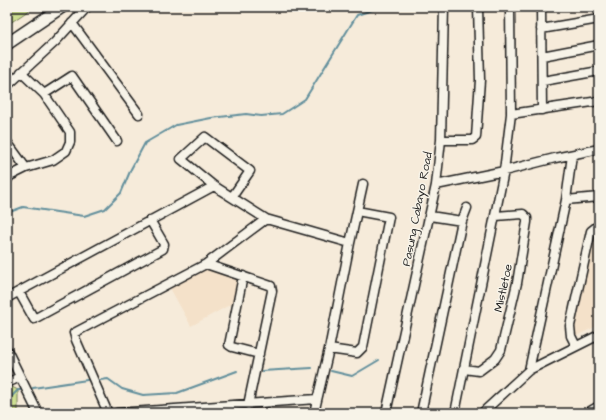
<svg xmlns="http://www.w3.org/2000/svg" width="606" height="420" viewBox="0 0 606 420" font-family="'Architects Daughter',sans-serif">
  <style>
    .built { fill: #f4e1c9 }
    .green { fill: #cdde92; stroke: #747d57 }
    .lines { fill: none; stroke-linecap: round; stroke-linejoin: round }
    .stream { stroke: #628f9c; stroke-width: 2 }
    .street-casing { stroke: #1c1c1c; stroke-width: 11 }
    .secondary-casing { stroke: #1c1c1c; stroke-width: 14 }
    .street { stroke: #f7f3e8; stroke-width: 8 }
    .secondary { stroke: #f7f3e8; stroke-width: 11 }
    .labels { text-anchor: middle; stroke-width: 3; stroke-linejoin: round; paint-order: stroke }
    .street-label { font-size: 12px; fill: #1c1c1c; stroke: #f7f3e8 }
  </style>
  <rect width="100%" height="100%" fill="#f6ebda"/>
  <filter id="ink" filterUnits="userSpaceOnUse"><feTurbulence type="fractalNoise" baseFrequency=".025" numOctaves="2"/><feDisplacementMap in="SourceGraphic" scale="8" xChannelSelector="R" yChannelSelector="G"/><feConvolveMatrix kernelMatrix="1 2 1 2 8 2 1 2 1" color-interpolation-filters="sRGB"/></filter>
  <g filter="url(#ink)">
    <path class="built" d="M 599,227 L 599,325 L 574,337 L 574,325 L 592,228 Z
      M 206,269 L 240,279 L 235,302 L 191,326 L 170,288 Z"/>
    <path class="green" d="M 7,7 L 34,7 L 7,25 Z
      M 8,385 L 18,390 L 18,413 L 7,413 L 7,386 Z"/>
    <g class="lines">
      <path class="stream" d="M 7,213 L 23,207 L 84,216 L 105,209 L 121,193 L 131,169 L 145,143 L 176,125 L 211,118 L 246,114 L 261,116 L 282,114 L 305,99 L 357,15 L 375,9 L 400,7
        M 262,371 L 312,368
        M 331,371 L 352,376 L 379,360
        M 100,380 L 108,379 L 122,389 L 143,395 L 177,393 L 237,371
        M 33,388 L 87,380
        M 7,401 L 18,390 L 20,390"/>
      <defs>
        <path id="street" d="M 541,7 L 542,110
          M 72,23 L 139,114
          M 541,29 L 599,19
          M 542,56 L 599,45
          M 543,81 L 599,71
          M 7,86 L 55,42 L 87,7
          M 44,94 L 72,76 L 117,141
          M 511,114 L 599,101
          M 441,140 L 472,140 L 476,137 L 480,80 L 478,7
          M 7,142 L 26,168
          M 7,180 L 10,176 L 26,168 L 53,160 L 66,151 L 70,142 L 70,132 L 44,94 L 21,72
          M 436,185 L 504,171 L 555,158 L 599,149
          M 232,197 L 250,171 L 205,137 L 181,159 L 214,186 L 266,219 L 350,243
          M 566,200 L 599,197
          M 430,216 L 462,221
          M 206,264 L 271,286 L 272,291 L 248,405
          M 243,276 L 229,345 L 232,347 L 259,354
          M 19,292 L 34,319 L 163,249 L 164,244 L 150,220
          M 7,298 L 214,186
          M 576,346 L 571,336 L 570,326 L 591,231 L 596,227 L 599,227
          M 329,349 L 357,353 L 363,347 L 389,217 L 357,211
          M 7,350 L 38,413
          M 464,369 L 479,371 L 495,359 L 501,350 L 517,283 L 527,222 L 527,218 L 523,214 L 496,216
          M 529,370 L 566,200 L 572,155
          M 7,383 L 20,377
          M 108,413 L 76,340 L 74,333 L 206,264 L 266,219
          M 117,413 L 317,399
          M 314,413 L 329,349 L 350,243 L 363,184
          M 386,413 L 436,185 L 441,140 L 444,7
          M 421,413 L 462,221 L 467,208
          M 455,413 L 504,171 L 511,114 L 510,7
          M 482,413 L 529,370 L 599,335
          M 587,413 L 599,406"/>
        <path id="secondary" d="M 7,44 L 62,7"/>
      </defs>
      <use href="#street" class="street-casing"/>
      <use href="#secondary" class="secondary-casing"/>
      <use href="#street" class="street"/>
      <use href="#secondary" class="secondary"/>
    </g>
  </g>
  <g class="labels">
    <g class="street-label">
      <text transform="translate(417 209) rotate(-79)" y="4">Pasung Cabayo Road</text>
      <text transform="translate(503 288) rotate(-78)" y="4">Mistletoe</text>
    </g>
  </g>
  <rect width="606" height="420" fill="none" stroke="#f7f3e8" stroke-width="24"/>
  <rect x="12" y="12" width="582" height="396" fill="none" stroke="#1c1c1c" stroke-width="1.5" filter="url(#ink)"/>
</svg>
